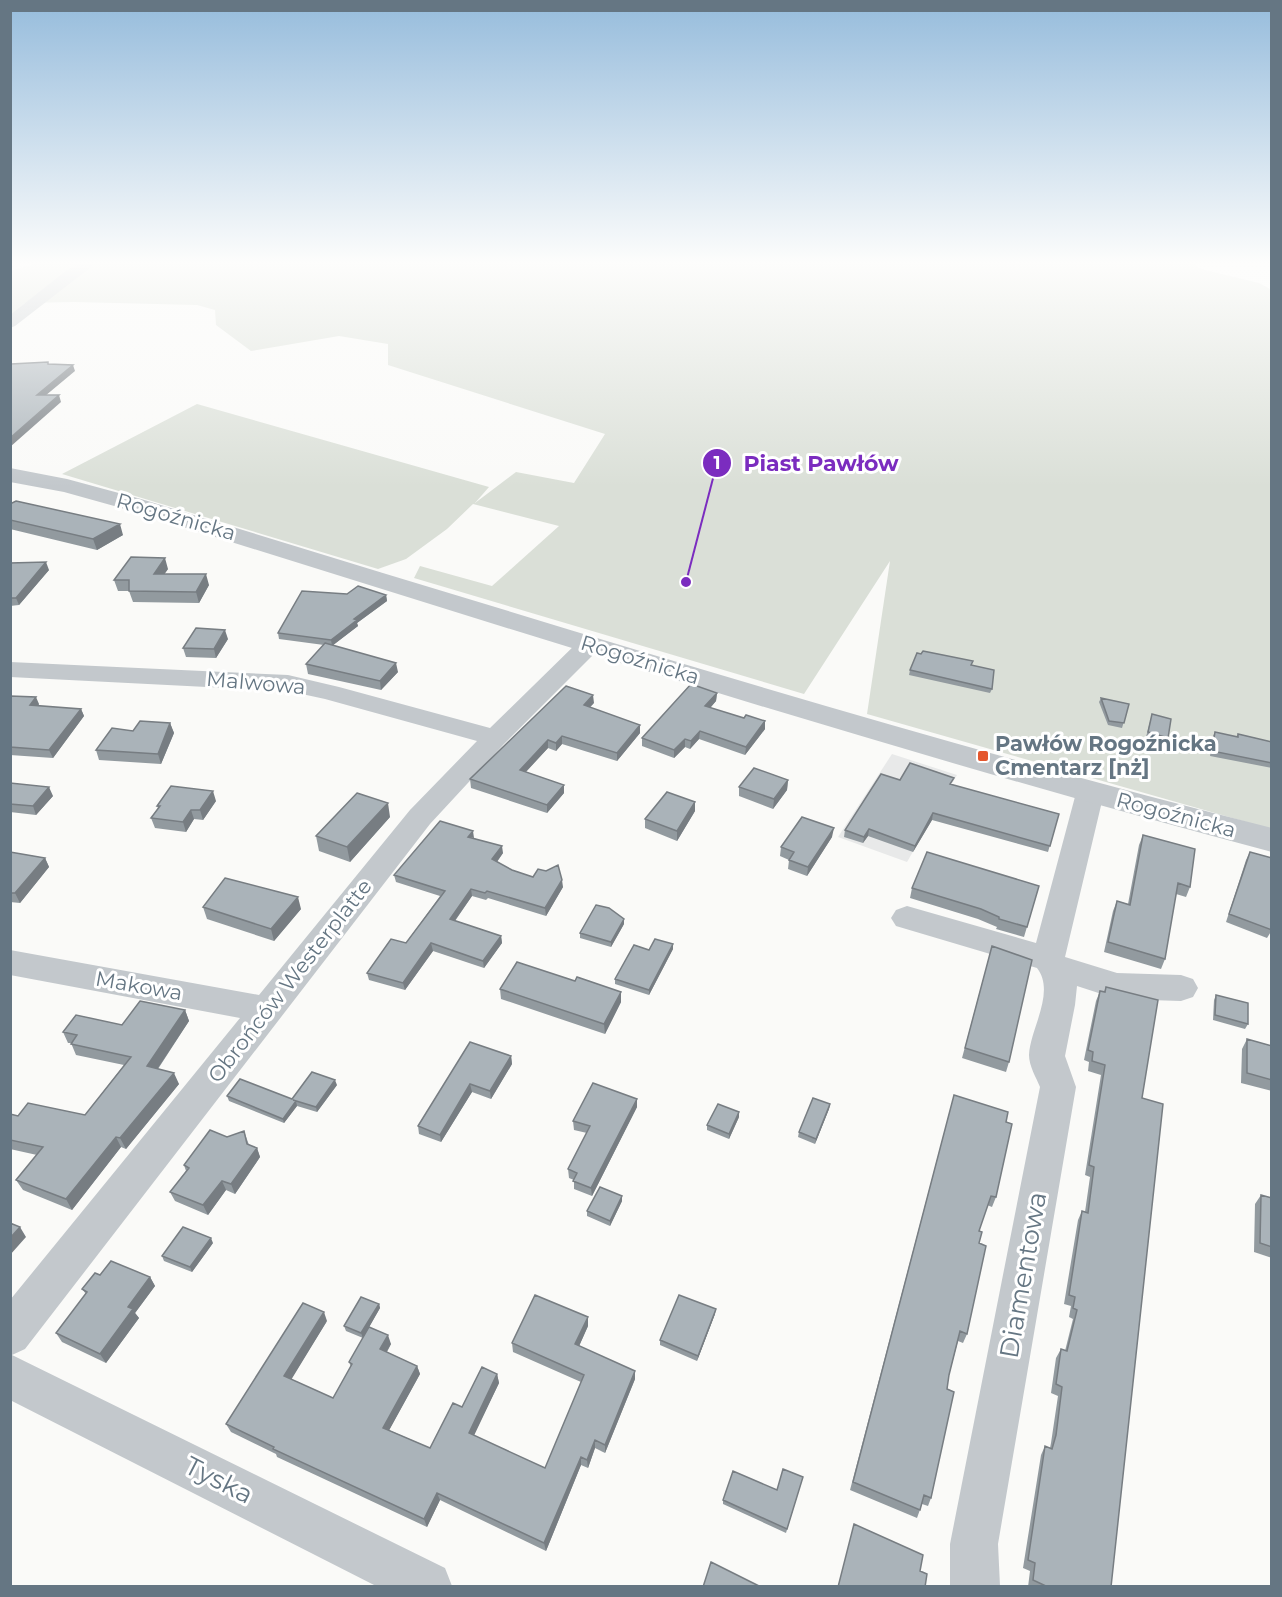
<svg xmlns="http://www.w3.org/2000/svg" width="1282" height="1597" viewBox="0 0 1282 1597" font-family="Montserrat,sans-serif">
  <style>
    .built { fill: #e8e9e9 }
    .green { fill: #dadfd7 }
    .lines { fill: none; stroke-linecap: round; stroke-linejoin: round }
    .minor { fill: #c3c8cc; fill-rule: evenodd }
    .tertiary { fill: #c3c8cc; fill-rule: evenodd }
    .wall { fill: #929a9f }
    .shaded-wall { fill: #777d82 }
    .building { fill: #aab3b9; stroke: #777d82; stroke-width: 1.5 }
    .poi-dot { fill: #e4572e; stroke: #fff; stroke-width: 2 }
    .labels { text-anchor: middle; stroke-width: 6; stroke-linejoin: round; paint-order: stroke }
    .street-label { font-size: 21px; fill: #657683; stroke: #fff }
    .poi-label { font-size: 21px; font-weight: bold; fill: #657683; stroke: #fff; text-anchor: start }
    .near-street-label { font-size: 26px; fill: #657683; stroke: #fff }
    .leader { fill: none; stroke: #7b2cbf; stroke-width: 2 }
    .callout-dot { fill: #7b2cbf; stroke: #fff; stroke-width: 2 }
    .mark-label { font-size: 18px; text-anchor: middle; font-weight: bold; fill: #fff }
    .callout-label { font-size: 22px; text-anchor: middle; font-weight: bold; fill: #7b2cbf; stroke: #fff; stroke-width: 6; stroke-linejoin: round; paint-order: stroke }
  </style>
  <rect width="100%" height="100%" fill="#fafaf8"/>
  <path class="built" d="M 892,754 L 957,775 L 907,862 L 838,837 Z"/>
  <path class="green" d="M 33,264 L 1194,264 L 1201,269 L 1259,283 L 1272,290 L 1271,829 L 867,714 L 890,561 L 804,694 L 414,578 L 420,566 L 492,586 L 559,526 L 473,504 L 447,529 L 406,559 L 378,569 L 62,474 L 197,404 L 489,487 L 475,503 L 516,472 L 574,483 L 605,434 L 388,365 L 388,344 L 339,336 L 251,351 L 216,325 L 215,310 L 197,305 L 74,302 L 25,303 L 11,316 L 10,271 Z"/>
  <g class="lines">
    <path class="minor" d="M 79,264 L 95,264 L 15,326 L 10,328 L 10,315 L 67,270 Z
      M 590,637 L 599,639 L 602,644 L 599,649 L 504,744 L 430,824 L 25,1349 L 12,1355 L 445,1568 L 452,1586 L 376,1586 L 10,1400 L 10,1300 L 240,1018 L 10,975 L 10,950 L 259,995 L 410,810 L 477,741 L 325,699 L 288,691 L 10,677 L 10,662 L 288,675 L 339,687 L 490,728 L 581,639 Z
      M 1090,784 L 1100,786 L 1104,793 L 1065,957 L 1117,973 L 1181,975 L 1193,979 L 1198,988 L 1193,997 L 1181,1001 L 1117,999 L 1077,986 L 1075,1005 L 1065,1056 L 1076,1087 L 998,1544 L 1000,1586 L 950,1586 L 950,1544 L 1040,1087 C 1036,1077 1029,1066 1029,1055 C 1030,1029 1056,992 1037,968 L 896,926 L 891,918 L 896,910 L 907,906 L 1036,943 L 1076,793 L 1080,786 Z"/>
    <path class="tertiary" d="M 10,468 L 67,479 L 141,499 C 517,613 891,732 1272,828 L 1272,852 C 886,750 506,627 125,509 L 64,492 L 10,482 Z"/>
  </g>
  <path class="wall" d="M 10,504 L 123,535 L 97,550 L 10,529 Z
    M 10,563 L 49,570 L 19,605 L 10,606 Z
    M 168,569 L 164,574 L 209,585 L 199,603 L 133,602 L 129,591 L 118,591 L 114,580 Z
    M 347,594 L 386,595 L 387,601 L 357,623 L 358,626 L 333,645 L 398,672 L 381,690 L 308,674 L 306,664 L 324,645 L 279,639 L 278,633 Z
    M 228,639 L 216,658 L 186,657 L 183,648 Z
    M 971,665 L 992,689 L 990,693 L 909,675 L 910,670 Z
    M 717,693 L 716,701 L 710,708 L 765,729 L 745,755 L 699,739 L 690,749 L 685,747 L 674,758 L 642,746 L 642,738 Z
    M 10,696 L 39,704 L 38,706 L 81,709 L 84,716 L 53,758 L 10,755 Z
    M 1101,698 L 1129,704 L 1122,728 L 1108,725 L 1099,702 Z
    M 594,703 L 590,707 L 640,733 L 617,761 L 562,744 L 556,751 L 548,748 L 526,772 L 564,785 L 564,793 L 547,813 L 471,788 L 470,779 Z
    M 1152,714 L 1168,738 L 1166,742 L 1146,737 Z
    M 170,723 L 174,733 L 161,764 L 99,760 L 96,750 L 133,731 Z
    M 1215,732 L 1236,737 L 1238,734 L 1272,742 L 1272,768 L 1210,756 L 1213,736 Z
    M 788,780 L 787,790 L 773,809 L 739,796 L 739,787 Z
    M 900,780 L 952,785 L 1059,814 L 1048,852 L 932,820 L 913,852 L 868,836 L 863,843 L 844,837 L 845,830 Z
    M 10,783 L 53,796 L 36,815 L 10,812 Z
    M 216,801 L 203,820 L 194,819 L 186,832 L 155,828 L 151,818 L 158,808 L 157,806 Z
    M 695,802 L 695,811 L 677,841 L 645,828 L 645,819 Z
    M 390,817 L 350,862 L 319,851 L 316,836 Z
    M 1143,835 L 1190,887 L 1186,897 L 1176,894 L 1165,959 L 1161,969 L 1104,952 L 1113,911 L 1117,901 L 1128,904 L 1139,845 Z
    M 832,837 L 807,876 L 788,869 L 789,860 L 780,856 L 781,847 Z
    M 474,838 L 503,853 L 497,862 L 512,870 L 563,887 L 546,916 L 488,898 L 486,900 L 472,896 L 455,921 L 501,936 L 502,943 L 484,968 L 433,951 L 405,990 L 369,980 L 367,973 L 406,943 L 440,896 L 396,882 L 394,875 Z
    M 10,852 L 45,858 L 49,867 L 20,903 L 10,902 Z
    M 1250,852 L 1272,930 L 1267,938 L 1226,922 L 1246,860 Z
    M 1039,886 L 1024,937 L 996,929 L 997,927 L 978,919 L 910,898 L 912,888 Z
    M 203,907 L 301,909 L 274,941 L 207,919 Z
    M 624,924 L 611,947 L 580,938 L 580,933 Z
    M 992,946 L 1009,1062 L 1006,1072 L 962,1058 Z
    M 673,949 L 649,995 L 615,984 L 615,979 L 649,950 Z
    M 575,981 L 621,1002 L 605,1034 L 501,999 L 500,989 Z
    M 1106,987 L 1142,1098 L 1111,1587 L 1028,1587 L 1030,1571 L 1023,1568 L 1041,1455 L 1045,1446 L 1050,1448 L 1051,1443 L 1058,1396 L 1051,1393 L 1056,1358 L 1061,1349 L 1065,1351 L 1073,1319 L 1069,1317 L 1071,1306 L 1064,1304 L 1078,1220 L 1082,1211 L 1085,1212 L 1090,1177 L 1085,1175 L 1101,1075 L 1088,1071 L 1089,1062 L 1084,1060 L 1096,1001 L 1100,991 L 1104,992 Z
    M 1216,995 L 1248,1024 L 1245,1029 L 1213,1020 L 1214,1000 Z
    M 185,1010 L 189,1021 L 158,1069 L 179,1084 L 126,1149 L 121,1147 L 72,1210 L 23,1190 L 16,1180 L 37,1155 L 10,1149 L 10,1114 L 18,1116 L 85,1115 L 124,1065 L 76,1055 L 71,1043 L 68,1043 L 63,1032 L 122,1025 Z
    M 1247,1039 L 1272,1046 L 1272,1091 L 1241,1083 L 1242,1049 Z
    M 511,1056 L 512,1064 L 491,1099 L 472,1092 L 441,1142 L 419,1134 L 418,1126 L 449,1077 Z
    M 337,1085 L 317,1112 L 297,1106 L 284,1123 L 229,1101 L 227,1096 L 292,1099 Z
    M 954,1095 L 1006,1122 L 996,1197 L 992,1207 L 987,1205 L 979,1231 L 979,1243 L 967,1334 L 963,1343 L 958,1341 L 949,1375 L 931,1498 L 928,1506 L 922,1504 L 917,1518 L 850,1490 Z
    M 637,1099 L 637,1107 L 592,1196 L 574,1189 L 574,1180 L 569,1178 L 568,1169 L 587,1133 L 574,1130 L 573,1121 Z
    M 830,1104 L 829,1109 L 815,1144 L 798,1137 L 799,1132 Z
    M 739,1117 L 729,1139 L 707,1130 L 707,1125 Z
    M 244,1131 L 249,1145 L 257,1148 L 260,1157 L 235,1194 L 226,1190 L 208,1215 L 175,1201 L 170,1192 L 186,1171 L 184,1165 L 227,1137 Z
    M 1261,1195 L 1272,1198 L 1272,1258 L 1254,1252 L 1255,1204 Z
    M 622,1196 L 622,1201 L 610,1226 L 587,1216 L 587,1211 Z
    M 213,1243 L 192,1272 L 164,1261 L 162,1256 Z
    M 100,1275 L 150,1277 L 155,1286 L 135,1313 L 139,1318 L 106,1363 L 62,1342 L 56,1333 L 86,1294 L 82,1289 Z
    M 379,1304 L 380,1308 L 369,1327 L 391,1344 L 387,1352 L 417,1366 L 420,1374 L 389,1430 L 430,1448 L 462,1407 L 497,1374 L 499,1383 L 473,1436 L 545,1468 L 581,1382 L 513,1352 L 512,1343 L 588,1326 L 579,1346 L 635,1379 L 605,1453 L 595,1448 L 588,1468 L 581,1465 L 546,1551 L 440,1500 L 427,1527 L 277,1457 L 276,1454 L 231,1432 L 226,1424 L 327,1321 L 291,1379 L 333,1398 L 351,1367 L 349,1362 L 363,1338 L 346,1331 L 344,1326 Z
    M 715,1314 L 697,1361 L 660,1345 L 660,1340 Z
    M 803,1477 L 786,1533 L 723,1504 L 723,1500 L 777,1490 Z"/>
  <path class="shaded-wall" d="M 73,365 L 75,371 L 39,401 L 37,395 Z
    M 59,395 L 61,402 L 10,447 L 10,438 Z
    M 120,524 L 123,535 L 97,550 L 93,539 Z
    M 165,558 L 168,569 L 157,585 L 154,574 Z
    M 46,562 L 49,570 L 19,605 L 16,598 Z
    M 206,574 L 209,585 L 199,603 L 196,592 Z
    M 386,595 L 387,601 L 357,623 L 358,626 L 332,646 L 331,640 L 354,619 Z
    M 225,630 L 228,639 L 216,658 L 214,649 Z
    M 396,663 L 398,672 L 381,690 L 380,681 Z
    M 717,693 L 716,701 L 705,714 L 705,706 Z
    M 593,695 L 594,703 L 584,713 L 584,705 Z
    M 36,697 L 39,704 L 33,713 L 30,705 Z
    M 81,709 L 84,716 L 53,758 L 49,750 Z
    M 765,721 L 765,729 L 745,755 L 746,747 Z
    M 170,723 L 174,733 L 161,764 L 158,754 Z
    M 640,725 L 640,733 L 617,761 L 617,753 Z
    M 700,731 L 699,739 L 690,749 L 691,741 Z
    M 562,736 L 562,744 L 556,751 L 556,743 Z
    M 685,739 L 685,747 L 674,758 L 674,750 Z
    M 548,740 L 548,748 L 520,778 L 520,770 Z
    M 788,780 L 787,790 L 773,809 L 774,799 Z
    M 564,785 L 564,793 L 547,813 L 547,805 Z
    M 49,787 L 53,796 L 36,815 L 33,806 Z
    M 213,791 L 216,801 L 203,820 L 200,810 Z
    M 695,802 L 695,811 L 677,841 L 677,831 Z
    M 388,803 L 390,817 L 350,862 L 347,847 Z
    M 191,810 L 194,819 L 186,832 L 183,822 Z
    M 933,813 L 932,820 L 913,852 L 915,846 Z
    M 834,828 L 832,837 L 807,876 L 808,867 Z
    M 869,829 L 868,836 L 863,843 L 864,837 Z
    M 473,831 L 474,838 L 468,837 Z
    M 502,846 L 503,853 L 493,867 L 492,859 Z
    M 45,858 L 49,867 L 20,903 L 15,893 Z
    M 562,880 L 563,887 L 546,916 L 545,908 Z
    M 471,889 L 472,896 L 451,926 L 450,919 Z
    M 298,897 L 301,909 L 274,941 L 271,929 Z
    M 624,919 L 624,924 L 611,947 L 611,942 Z
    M 501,936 L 502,943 L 484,968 L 483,961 Z
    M 431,943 L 433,951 L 405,990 L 403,983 Z
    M 673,944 L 673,949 L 649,995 L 649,990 Z
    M 621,992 L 621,1002 L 605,1034 L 604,1024 Z
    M 185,1010 L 189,1021 L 152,1077 L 147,1066 Z
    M 511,1056 L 512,1064 L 491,1099 L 490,1091 Z
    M 174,1073 L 179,1084 L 126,1149 L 120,1138 Z
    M 335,1080 L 337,1085 L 317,1112 L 316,1107 Z
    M 470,1084 L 472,1092 L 441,1142 L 440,1135 Z
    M 637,1099 L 637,1107 L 592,1196 L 591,1188 Z
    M 296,1101 L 297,1106 L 284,1123 L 283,1119 Z
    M 830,1104 L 829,1109 L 815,1144 L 816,1139 Z
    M 739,1112 L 739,1117 L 729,1139 L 729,1134 Z
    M 116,1137 L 121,1147 L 72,1210 L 66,1199 Z
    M 257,1148 L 260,1157 L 235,1194 L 231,1184 Z
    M 222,1181 L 226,1190 L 208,1215 L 203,1205 Z
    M 622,1196 L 622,1201 L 610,1226 L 610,1221 Z
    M 20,1227 L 26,1237 L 10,1255 L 10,1238 Z
    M 211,1238 L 213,1243 L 192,1272 L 190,1267 Z
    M 150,1277 L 155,1286 L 135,1313 L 139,1318 L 106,1363 L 100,1354 L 128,1307 Z
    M 379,1304 L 380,1308 L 363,1338 L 361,1333 Z
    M 716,1309 L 715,1314 L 697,1361 L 698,1356 Z
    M 324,1312 L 327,1321 L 288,1385 L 284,1376 Z
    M 588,1317 L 588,1326 L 576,1353 L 575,1344 Z
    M 388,1335 L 391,1344 L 383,1358 L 380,1349 Z
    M 417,1366 L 420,1374 L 386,1436 L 383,1428 Z
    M 635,1371 L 635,1379 L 605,1453 L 605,1445 Z
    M 497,1374 L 499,1383 L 471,1442 L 469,1433 Z
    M 595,1440 L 595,1448 L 588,1468 L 587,1460 Z
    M 581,1457 L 581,1465 L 546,1551 L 544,1543 Z
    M 437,1493 L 440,1500 L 427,1527 L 424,1519 Z"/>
  <path class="building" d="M 48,362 L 48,364 L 73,365 L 37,395 L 59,395 L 10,438 L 11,364 Z
    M 16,501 L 120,524 L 93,539 L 10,520 L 10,504 Z
    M 131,557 L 165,558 L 154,574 L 206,574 L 196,592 L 129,591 L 129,580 L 114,580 Z
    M 46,562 L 16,598 L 10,598 L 10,563 Z
    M 358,586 L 386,595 L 354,619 L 357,620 L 331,640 L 278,633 L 302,591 L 347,594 Z
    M 196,628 L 225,630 L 214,649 L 183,648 Z
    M 325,643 L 396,663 L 380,681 L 306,664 Z
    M 923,651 L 973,661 L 971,665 L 994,670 L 992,689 L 910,670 L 917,653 L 921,654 Z
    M 691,684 L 717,693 L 705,706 L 744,718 L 746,715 L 765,721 L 746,747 L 700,731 L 691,741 L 685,739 L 674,750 L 642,738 Z
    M 566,686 L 593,695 L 584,705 L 640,725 L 617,753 L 562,736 L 556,743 L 548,740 L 520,770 L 564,785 L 547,805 L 470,779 Z
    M 10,696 L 36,697 L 30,705 L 81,709 L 49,750 L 10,747 Z
    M 1101,698 L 1129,704 L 1124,723 L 1109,721 Z
    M 1152,714 L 1171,719 L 1168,738 L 1148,732 Z
    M 140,721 L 170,723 L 158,754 L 96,750 L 112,728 L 133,731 Z
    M 1215,732 L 1238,737 L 1238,734 L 1272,742 L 1272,763 L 1212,751 Z
    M 910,763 L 954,778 L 950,784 L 1059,814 L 1050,846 L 933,813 L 915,846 L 869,829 L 864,837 L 845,830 L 881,774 L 900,780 Z
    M 754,768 L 788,780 L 774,799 L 739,787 Z
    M 10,783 L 49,787 L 33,806 L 10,804 Z
    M 171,786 L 213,791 L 200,810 L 191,810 L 183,822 L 151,818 L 160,806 L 157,806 Z
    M 667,792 L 695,802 L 677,831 L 645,819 Z
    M 357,793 L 388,803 L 347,847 L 316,836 Z
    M 802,817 L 834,828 L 808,867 L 789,860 L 794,852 L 781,847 Z
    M 440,821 L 473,831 L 468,837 L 502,846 L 492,859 L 512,870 L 533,877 L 538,869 L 546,871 L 558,865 L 562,880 L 545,908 L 487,891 L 485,893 L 471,889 L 450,919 L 501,936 L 483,961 L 431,943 L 403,983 L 367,973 L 391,939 L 406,943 L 445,891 L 394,875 Z
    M 1143,835 L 1195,849 L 1190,887 L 1178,883 L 1165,959 L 1108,942 L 1117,901 L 1130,905 Z
    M 10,852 L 45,858 L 15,893 L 10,893 Z
    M 927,852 L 1039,886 L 1027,927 L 999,919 L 999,917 L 981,909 L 912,888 Z
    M 1250,852 L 1272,858 L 1272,930 L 1229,914 Z
    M 225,878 L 298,897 L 271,929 L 203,907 Z
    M 596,905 L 609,908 L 624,919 L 611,942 L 580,933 Z
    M 655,939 L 673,944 L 649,990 L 615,979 L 634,945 L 649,950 Z
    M 992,946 L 1032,960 L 1009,1062 L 965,1048 Z
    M 517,962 L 575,981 L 577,977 L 621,992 L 604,1024 L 500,989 Z
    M 1106,987 L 1158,1000 L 1142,1098 L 1163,1104 L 1111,1587 L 1048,1587 L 1033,1580 L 1035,1563 L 1028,1560 L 1045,1446 L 1052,1449 L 1056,1435 L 1062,1387 L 1056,1384 L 1061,1349 L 1067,1351 L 1077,1310 L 1073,1308 L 1075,1297 L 1069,1295 L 1082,1211 L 1088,1213 L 1094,1167 L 1089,1165 L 1105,1065 L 1092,1061 L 1093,1052 L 1088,1050 L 1100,991 L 1105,992 Z
    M 1216,995 L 1248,1003 L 1248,1024 L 1215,1015 Z
    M 140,1001 L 185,1010 L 147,1066 L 174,1073 L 120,1138 L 116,1137 L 66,1199 L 16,1180 L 43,1147 L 10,1140 L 10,1114 L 18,1116 L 28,1103 L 85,1115 L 131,1057 L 71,1044 L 77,1035 L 63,1032 L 76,1015 L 122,1025 Z
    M 1247,1039 L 1272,1046 L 1272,1080 L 1247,1073 Z
    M 470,1042 L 511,1056 L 490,1091 L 470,1084 L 440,1135 L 418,1126 Z
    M 312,1072 L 335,1080 L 316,1107 L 293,1100 L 296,1101 L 283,1119 L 227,1096 L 240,1079 L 292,1099 Z
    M 593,1083 L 637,1099 L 591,1188 L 573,1181 L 577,1173 L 568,1169 L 590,1126 L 573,1121 Z
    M 954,1095 L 1008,1112 L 1006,1122 L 1012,1124 L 996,1197 L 991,1196 L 979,1231 L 982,1232 L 979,1243 L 986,1246 L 967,1334 L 960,1331 L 949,1375 L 947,1389 L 954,1392 L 931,1498 L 924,1495 L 920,1510 L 853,1482 Z
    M 813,1098 L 830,1104 L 816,1139 L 799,1132 Z
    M 718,1104 L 739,1112 L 729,1134 L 707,1125 Z
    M 210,1130 L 227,1137 L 244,1131 L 247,1144 L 257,1148 L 231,1184 L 222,1181 L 203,1205 L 170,1192 L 189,1168 L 184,1165 Z
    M 600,1187 L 622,1196 L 610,1221 L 587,1211 Z
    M 1261,1195 L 1272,1198 L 1272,1247 L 1260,1243 Z
    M 10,1223 L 20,1227 L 10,1238 Z
    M 183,1227 L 211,1238 L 190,1267 L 162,1256 Z
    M 111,1261 L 150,1277 L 128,1307 L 133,1309 L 100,1354 L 56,1333 L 87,1292 L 82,1289 L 95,1273 L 100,1275 Z
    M 535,1295 L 588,1317 L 575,1344 L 635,1371 L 605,1445 L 595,1440 L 587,1460 L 581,1457 L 544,1543 L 437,1493 L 424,1519 L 273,1449 L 274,1447 L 226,1424 L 303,1303 L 324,1312 L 284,1376 L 333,1398 L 352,1364 L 349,1362 L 369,1327 L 388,1335 L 380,1349 L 417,1366 L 383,1428 L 430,1448 L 453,1403 L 462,1407 L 482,1367 L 497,1374 L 469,1433 L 545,1468 L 584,1375 L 512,1343 Z
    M 679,1295 L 716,1309 L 698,1356 L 660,1340 Z
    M 361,1297 L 379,1304 L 361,1333 L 344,1326 Z
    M 783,1469 L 803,1477 L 787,1529 L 723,1500 L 733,1471 L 777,1490 Z
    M 854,1524 L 923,1555 L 920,1571 L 927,1574 L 925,1587 L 838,1587 Z
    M 711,1562 L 761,1587 L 703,1587 Z"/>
  <linearGradient id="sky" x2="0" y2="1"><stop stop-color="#96bcdc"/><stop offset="0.54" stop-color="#fdfdfc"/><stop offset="1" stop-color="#fdfdfc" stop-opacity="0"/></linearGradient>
  <rect width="1282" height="487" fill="url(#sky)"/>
  <rect class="poi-dot" x="977" y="750" width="12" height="12" rx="3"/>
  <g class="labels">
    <g class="street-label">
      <text transform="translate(176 517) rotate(16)" y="7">Rogoźnicka</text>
      <text transform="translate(640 660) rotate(17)" y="7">Rogoźnicka</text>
      <text transform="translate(256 683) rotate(5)" y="7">Malwowa</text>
      <text transform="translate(1176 815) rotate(15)" y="7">Rogoźnicka</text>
      <text transform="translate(290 981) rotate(-52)" y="7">Obrońców Westerplatte</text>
      <text transform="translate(139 986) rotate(10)" y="7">Makowa</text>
    </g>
    <g class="poi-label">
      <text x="995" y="751">Pawłów Rogoźnicka<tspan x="995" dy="24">Cmentarz [nż]</tspan></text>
    </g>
    <g class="near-street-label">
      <text transform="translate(1023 1275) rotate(-80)" y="9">Diamentowa</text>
      <text transform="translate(219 1480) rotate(27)" y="9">Tyska</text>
    </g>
  </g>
  <path class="leader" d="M686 582L717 463"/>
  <g class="callout-dot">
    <circle cx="686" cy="582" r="6"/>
    <circle cx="717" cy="463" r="15"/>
  </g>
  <g class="mark-label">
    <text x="717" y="469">1</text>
  </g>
  <g class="callout-label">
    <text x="821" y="471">Piast Pawłów</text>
  </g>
  <rect width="1282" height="1597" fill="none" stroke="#657683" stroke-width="24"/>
</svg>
